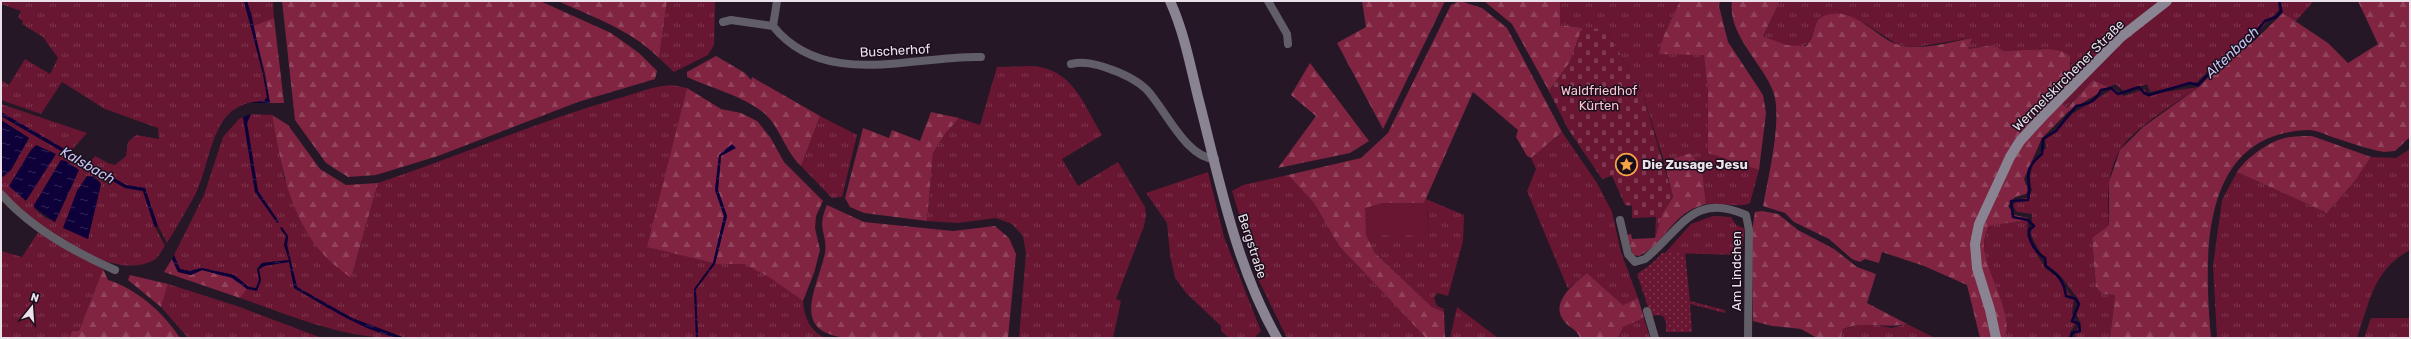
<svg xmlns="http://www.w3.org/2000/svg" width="2411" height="339" viewBox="0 0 2411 339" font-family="Rubik,sans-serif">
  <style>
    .grass { fill: url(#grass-tufts); fill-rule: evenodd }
    .forest { fill: url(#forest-firs) }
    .cemetery { fill: url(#cemetery-stones) }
    .park { fill: url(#park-dots) }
    .pitch { fill: #681632 }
    .water { fill: url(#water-ripples) }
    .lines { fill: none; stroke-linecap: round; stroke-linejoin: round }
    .stream { stroke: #0e0038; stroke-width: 2.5 }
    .street { stroke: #615e67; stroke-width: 8 }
    .secondary { stroke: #898392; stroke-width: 10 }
    .labels { text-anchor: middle; stroke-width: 3; stroke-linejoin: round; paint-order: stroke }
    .street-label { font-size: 13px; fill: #eae1eb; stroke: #1b0e1c }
    .park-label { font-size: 13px; fill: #f8c2cd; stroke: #1b0e1c }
    .poi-label { font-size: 13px; font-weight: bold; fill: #eae1eb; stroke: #1b0e1c; text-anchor: start }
    .water-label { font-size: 14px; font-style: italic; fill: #c4c6f3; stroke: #1b0e1c }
  </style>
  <defs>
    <pattern id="grass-tufts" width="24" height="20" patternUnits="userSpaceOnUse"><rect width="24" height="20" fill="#681632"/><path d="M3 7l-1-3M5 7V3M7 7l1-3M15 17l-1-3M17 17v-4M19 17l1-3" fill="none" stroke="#7e3850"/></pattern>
    <pattern id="forest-firs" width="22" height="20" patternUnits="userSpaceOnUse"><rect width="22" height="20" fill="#802442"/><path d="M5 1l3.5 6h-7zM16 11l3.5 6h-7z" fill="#92445d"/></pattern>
    <pattern id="cemetery-stones" width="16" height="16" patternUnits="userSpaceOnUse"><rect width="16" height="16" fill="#681632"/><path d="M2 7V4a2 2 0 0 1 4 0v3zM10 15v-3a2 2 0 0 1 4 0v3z" fill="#7e3850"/></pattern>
    <pattern id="park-dots" width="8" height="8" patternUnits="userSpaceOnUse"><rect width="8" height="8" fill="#681632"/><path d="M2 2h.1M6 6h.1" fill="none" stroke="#7e3850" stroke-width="1.8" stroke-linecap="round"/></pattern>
    <pattern id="water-ripples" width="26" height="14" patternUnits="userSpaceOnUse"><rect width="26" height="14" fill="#0e0038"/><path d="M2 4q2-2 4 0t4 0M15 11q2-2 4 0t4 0" fill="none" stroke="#312555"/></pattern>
  </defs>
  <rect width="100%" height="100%" fill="#251726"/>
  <path class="grass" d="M 1,1 L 244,1 L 263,74 L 267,97 L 264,101 C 210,102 214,155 196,193 C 187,210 177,226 167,243 L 157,224 L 145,188 L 126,185 L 88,164 L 95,156 L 108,163 L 115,165 L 126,156 L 128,142 L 136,135 L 159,139 L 158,128 L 105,109 L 62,82 L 41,114 L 1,100 L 1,80 L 9,85 L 25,59 L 50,74 L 58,58 L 43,37 L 22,24 L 23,21 L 18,18 L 21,11 L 1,4 Z
    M 247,1 L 273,1 L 274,18 L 253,26 Z
    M 667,1 L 715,1 L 714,45 L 708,55 L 674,72 L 659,58 Z
    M 1560,1 L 1680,1 L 1664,35 L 1704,55 L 1708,93 L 1708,153 L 1759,170 L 1750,203 C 1744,208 1717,203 1706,204 L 1702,169 L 1691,153 L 1664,161 L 1643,95 L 1606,29 L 1588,29 L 1560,25 Z
    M 1780,1 L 2161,1 L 2078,77 L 2070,70 L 2071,63 L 2047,49 L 2004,51 L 1993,45 L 1968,49 L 1971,38 L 1916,47 L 1898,45 L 1864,23 L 1824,16 L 1817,22 L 1809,43 C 1796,53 1776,41 1763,36 Z
    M 2172,1 L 2278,1 L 2279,10 L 2249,40 L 2220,59 L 2197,82 L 2150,92 L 2147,84 L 2125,92 L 2115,84 L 2109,87 L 2093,80 L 2066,108 L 2061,103 L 2124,40 Z
    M 2281,1 L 2314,1 L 2295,22 L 2283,13 Z
    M 1031,66 C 1073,68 1083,104 1102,135 L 1062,159 L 1078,186 L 1118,162 L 1145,207 L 1146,216 L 1144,226 L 1116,299 L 1121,301 L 1113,338 L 1019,338 L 1026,253 L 1023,236 L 1012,224 L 996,218 L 958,223 L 927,221 L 933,153 L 945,134 L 959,118 L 980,125 L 997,67 Z
    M 672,85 L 687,88 L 648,247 L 713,263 L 694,289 L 696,338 L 405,338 L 352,318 L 297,287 L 287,245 L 288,236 L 280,229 L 286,236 L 284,245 L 289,260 L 262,263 L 257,269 L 259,280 L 256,288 L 249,287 L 234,275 L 202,268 L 190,271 L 180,269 L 174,255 L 204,195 L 223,137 L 239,119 L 243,117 L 255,192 L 279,222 L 258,191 L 247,122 L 251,114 L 272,115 L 284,178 L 351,278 L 378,183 C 458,157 535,122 616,99 C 635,94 652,86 672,85 Z
    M 2199,87 C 2177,103 2134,127 2120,150 C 2107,171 2107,202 2109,225 L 2092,238 L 2096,287 L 2102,294 L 2115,295 L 2110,338 L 2076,338 L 2074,333 L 2081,324 L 2076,313 L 2078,299 L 2060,275 L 2047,265 L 2031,235 L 2032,214 L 2017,212 L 2013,206 L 2017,200 L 2029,197 L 2032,190 C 2027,174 2033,159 2046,148 L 2045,140 L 2072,114 L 2114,88 L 2124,96 L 2145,89 L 2148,97 L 2158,93 Z
    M 1,104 L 87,133 L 69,153 L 1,112 Z
    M 1,116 L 125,188 L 143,191 L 154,225 L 165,246 C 162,250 158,258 154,260 C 110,285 29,220 1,189 L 1,175 L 3,177 L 29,138 L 1,120 ZM 61,160 L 76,177 L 55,222 L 44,217 L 34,208 L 34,205 ZM 87,176 L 95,177 L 101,184 L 88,239 L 77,191 Z
    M 820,116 L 857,135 L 842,197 L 832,198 L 801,166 Z
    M 1562,132 L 1597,183 L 1612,212 L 1621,252 L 1638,298 L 1623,305 L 1587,273 L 1568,289 L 1527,191 L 1536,169 L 1531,158 Z
    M 2410,149 L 2410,250 C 2373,270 2370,301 2357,338 L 2217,338 L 2213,266 L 2222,200 L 2237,172 L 2327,213 L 2355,181 L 2371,157 L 2396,158 Z
    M 1208,172 L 1224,237 L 1261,331 L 1254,338 L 1229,338 L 1221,331 L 1221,326 L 1187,294 L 1175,278 L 1170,255 L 1167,223 L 1146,193 Z
    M 1288,175 L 1314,203 L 1339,246 L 1426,338 L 1287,338 L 1259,281 L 1232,191 L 1243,185 Z
    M 1426,199 L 1464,215 L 1463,241 L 1448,296 L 1437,293 L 1434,298 L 1437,306 L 1444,309 L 1444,312 L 1432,307 L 1375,253 L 1366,235 L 1428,235 L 1427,203 L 1424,203 Z
    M 1713,216 L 1731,217 L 1736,225 L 1745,229 L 1741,255 L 1665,253 L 1691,224 Z
    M 2028,220 L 2027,236 L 2045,268 L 2058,278 L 2074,300 L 2072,313 L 2076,324 L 2070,332 L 2072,338 L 2005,338 C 2014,312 1985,275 1984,246 C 1984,240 1987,232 1988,225 Z
    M 39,231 L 103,269 L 79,331 L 72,331 L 69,338 L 1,338 L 1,251 L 22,257 Z
    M 289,262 L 294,288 L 351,320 L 397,338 C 341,338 292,316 240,298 L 247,289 L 257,291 L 261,280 L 259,270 L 264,266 Z
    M 715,264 L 744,264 L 769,276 L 803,301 C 804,317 810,331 825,338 L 698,338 L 696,289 Z
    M 168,284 L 237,306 L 322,338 L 188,338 L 161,307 Z
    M 1457,307 L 1498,338 L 1450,338 Z
    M 1644,318 L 1650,338 L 1618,338 L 1623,327 Z
    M 2371,318 L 2410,318 L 2410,338 L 2364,338 Z
    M 1867,323 L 1892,328 L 1907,324 L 1935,338 L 1841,338 L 1843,329 Z"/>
  <path class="forest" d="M 282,1 L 540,1 L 611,33 L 639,53 L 657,71 L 655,79 L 578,102 L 438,156 L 376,175 L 348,177 L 326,163 L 295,120 Z
    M 558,1 L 667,1 L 659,58 C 631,30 593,17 558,1 Z
    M 1362,1 L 1445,1 L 1383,129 L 1337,43 L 1366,27 Z
    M 1460,1 L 1482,8 L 1507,28 L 1562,132 L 1531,158 L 1527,156 L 1516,137 L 1518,130 L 1473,92 L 1424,203 L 1382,203 L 1366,235 L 1375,253 L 1432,307 L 1444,312 L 1445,338 L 1426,338 L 1339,246 L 1314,203 L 1288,175 L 1361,158 L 1388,133 L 1451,5 Z
    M 1484,1 L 1560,1 L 1560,25 L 1582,28 L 1570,62 L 1549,91 L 1512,24 Z
    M 1680,1 L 1720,1 L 1719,6 L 1728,42 L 1763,95 L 1766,113 L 1759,170 L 1708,153 L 1708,93 L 1704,55 L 1659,54 L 1664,35 Z
    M 1732,1 L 1780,1 L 1763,36 L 1786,45 L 1806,46 C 1816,38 1812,20 1824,16 C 1853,4 1877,39 1899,45 C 1922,51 1949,42 1972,38 L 1968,49 L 1993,45 L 2004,51 L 2047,49 L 2061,51 L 2070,56 L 2070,70 L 2078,77 L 2032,122 L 1976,220 L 1992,338 L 1980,338 L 1967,285 L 1924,266 L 1882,252 L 1879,263 L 1865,259 L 1860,262 L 1852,259 L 1829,239 L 1794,222 L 1785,213 L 1763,206 C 1768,178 1783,117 1773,91 C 1763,64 1727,34 1732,1 Z
    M 2358,1 L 2410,1 L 2410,137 L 2395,151 L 2384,152 C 2366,149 2349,142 2332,137 C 2325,134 2316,130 2309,130 C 2198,133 2204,258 2211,338 L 2110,338 L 2115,295 L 2102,294 L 2096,287 L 2092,238 L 2109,225 L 2109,182 L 2120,150 L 2143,127 L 2199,87 L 2223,62 L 2252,43 L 2283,13 L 2328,43 L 2348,63 L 2378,44 Z
    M 274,18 L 284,103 L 270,103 L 265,73 L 253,26 Z
    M 716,56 L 745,73 L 751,80 L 752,77 L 820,116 L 801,166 C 785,151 780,127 764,113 C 743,96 711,88 687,77 L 687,72 Z
    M 1310,63 L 1369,141 L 1350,153 L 1278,168 L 1316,116 L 1291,95 Z
    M 2093,80 L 2109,87 L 2069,111 L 2042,138 L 2024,179 L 2028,190 L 2026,194 L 2015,197 L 2008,206 L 2014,215 L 2028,218 L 2028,220 L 1988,226 C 1987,232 1983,241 1984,247 C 1986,274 2014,313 2005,338 L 1999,338 L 1980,268 L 1979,236 L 2008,169 L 2025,141 L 2061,103 L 2067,108 Z
    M 687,88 L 721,109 L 741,113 L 757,121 L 770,137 L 784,162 L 823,201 L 816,216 L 815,228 L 820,250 L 814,273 L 803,301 L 769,277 L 744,264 L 715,264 L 727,216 L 718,190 L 721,156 L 719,155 L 715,190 L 724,216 L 713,263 L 647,247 Z
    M 931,112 L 959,118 L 945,134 L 933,153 L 927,221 L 864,213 L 850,207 L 845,198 L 863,128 L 889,138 L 892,130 L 920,141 Z
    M 272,115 L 288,125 L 320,169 L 346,185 L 378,183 L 351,278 C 342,271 331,263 323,254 C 289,216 281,164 272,115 Z
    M 2312,136 L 2371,157 L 2355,181 L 2327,213 L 2237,172 C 2247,157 2272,139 2290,137 C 2297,136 2305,136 2312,136 Z
    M 1691,153 L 1702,169 L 1706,204 C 1670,213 1667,243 1639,256 L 1633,255 L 1627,235 L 1631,234 L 1632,239 L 1655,238 L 1662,214 L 1673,197 L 1664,161 Z
    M 827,205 L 864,222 L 953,231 L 995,226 L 1009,238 L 1016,254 L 1008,338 L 847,338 C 788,332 818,287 825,253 C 828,234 816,230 827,205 Z
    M 1762,211 L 1778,214 L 1798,230 L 1834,249 L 1857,267 L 1876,274 L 1867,303 L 1907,324 C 1885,329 1865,320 1843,329 L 1841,338 L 1817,338 L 1801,329 L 1772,326 L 1753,321 L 1752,231 L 1755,212 Z
    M 172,259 L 178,272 L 191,275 L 202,270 L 233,278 L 247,289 L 240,298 L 164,272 Z
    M 103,269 L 108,280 C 137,289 164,313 180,338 L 69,338 L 72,331 L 79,331 Z
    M 1587,273 L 1623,305 L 1638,298 L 1644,318 L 1623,327 L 1618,338 L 1580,338 C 1577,329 1569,328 1564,321 C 1549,303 1575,283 1587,273 Z
    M 130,275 L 168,284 L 161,307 L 128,280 Z"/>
  <path class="cemetery" d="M 1582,28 L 1606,29 L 1643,95 L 1673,197 L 1662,214 L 1655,238 L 1656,217 L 1632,218 L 1632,206 L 1625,205 L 1612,176 L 1602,179 L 1568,129 L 1549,91 L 1570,62 Z"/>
  <path class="park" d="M 1662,253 L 1685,253 L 1690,301 L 1725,310 L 1725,313 L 1690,304 L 1692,332 L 1666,332 L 1666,322 L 1663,316 L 1658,315 L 1651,316 L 1637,274 C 1646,268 1656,261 1662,253 Z"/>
  <path class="pitch" d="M 1382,203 L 1427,203 L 1428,235 L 1366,235 L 1365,208 Z"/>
  <path class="water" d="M 244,1 L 247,1 L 251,13 L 270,103 L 250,103 L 264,101 L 267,97 L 263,74 Z
    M 1,112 L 126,185 L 145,188 L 158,226 L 155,227 L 154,225 L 143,191 L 125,188 L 1,116 Z
    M 251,114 L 247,123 L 258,191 L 279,222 L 277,223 L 255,192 L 243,117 Z
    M 1,120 L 29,138 L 11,170 L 3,177 L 1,175 Z
    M 732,144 L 736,148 L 721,156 L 718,190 L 727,216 L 715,264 L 696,289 L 698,338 L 696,338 L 694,289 L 713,263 L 724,216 L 715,190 L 719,155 Z
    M 36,145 L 56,154 L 26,201 L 9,186 L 31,150 Z
    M 61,160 L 66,161 L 79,170 L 55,222 L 34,207 L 34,205 Z
    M 87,176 L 95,177 L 101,184 L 88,239 L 63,228 L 77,191 Z
    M 282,227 L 288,236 L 287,245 L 297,287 L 352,318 L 405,338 C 374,338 322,304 294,288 L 289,262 L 264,266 L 259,269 L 261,280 L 257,291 L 247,289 L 232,278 L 202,270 L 191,275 L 178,272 L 172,259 L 174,255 L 180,269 L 190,271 L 202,268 L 234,275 L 249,287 L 256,288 L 259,280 L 257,269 L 262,263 L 289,260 L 284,245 L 286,236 L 280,228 Z"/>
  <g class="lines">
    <path class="stream" d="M 2070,338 L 2072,333 L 2080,331 L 2079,324 L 2072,321 L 2079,304 L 2076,299 L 2066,296 C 2064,281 2058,275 2046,266 L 2045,258 C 2036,253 2028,241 2029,230 L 2034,226 L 2028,220 L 2013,217 L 2011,201 L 2028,200 C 2033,177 2019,173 2042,154 L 2043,139 L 2056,131 L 2076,106 C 2089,104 2095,102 2101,90 L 2111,88 L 2118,94 L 2139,87 L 2144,93 L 2149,95 L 2190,83 L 2198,85 L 2221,61 L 2249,40 L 2265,21 L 2276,17 L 2281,11 L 2279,1"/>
    <path class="street" d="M 1268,1 L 1287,34 L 1288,44
      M 723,22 L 731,20 L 773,26 C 824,90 913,55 981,57
      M 773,26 L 777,1
      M 1071,64 C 1084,61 1095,64 1107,68 C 1122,73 1136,79 1147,90 C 1165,109 1186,158 1215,159
      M 1,194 C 31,228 74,252 115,270
      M 1620,220 L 1628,254 L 1635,262 L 1645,259 C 1681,230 1693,191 1746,215 L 1749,230 L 1748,338
      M 1647,311 L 1655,338"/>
    <path class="secondary" d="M 1170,1 C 1184,32 1190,64 1198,97 C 1219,178 1235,264 1277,338
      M 1996,338 L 1990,310 L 1977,268 L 1975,244 L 1979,224 L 2010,157 L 2020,141 L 2043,116 L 2121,37 L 2167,1"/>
  </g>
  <defs>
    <symbol id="sight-ring" viewBox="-11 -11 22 22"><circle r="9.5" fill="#1b0e1c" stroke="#f4a345" stroke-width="1.5"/><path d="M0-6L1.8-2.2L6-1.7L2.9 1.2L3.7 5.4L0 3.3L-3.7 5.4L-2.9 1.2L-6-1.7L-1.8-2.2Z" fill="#f4a345"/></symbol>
  </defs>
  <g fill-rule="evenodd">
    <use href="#sight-ring" x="1614" y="152" width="25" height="25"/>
  </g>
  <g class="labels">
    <g class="street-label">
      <text transform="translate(895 50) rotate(-3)" y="5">Buscherhof</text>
      <text transform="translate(2068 75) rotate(-45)" y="5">Wermelskirchener Straße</text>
      <text transform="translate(1253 246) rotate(72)" y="5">Bergstraße</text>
      <text transform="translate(1736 271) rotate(-90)" y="5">Am Lindchen</text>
    </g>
    <g class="park-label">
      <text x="1599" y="95">Waldfriedhof<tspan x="1599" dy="15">Kürten</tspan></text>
    </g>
    <g class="poi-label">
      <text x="1642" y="169">Die Zusage Jesu</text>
    </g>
    <g class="water-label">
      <text transform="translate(2232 52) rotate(-43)" y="5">Altenbach</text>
      <text transform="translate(88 165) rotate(30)" y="5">Kalsbach</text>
    </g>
  </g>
  <rect width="2411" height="339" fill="none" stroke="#eae1eb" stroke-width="4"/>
  <g transform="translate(32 307) rotate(17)" stroke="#1b0e1c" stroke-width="3" paint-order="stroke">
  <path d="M0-3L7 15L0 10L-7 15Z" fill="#eae1eb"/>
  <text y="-6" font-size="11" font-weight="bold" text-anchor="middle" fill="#eae1eb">N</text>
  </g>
</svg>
